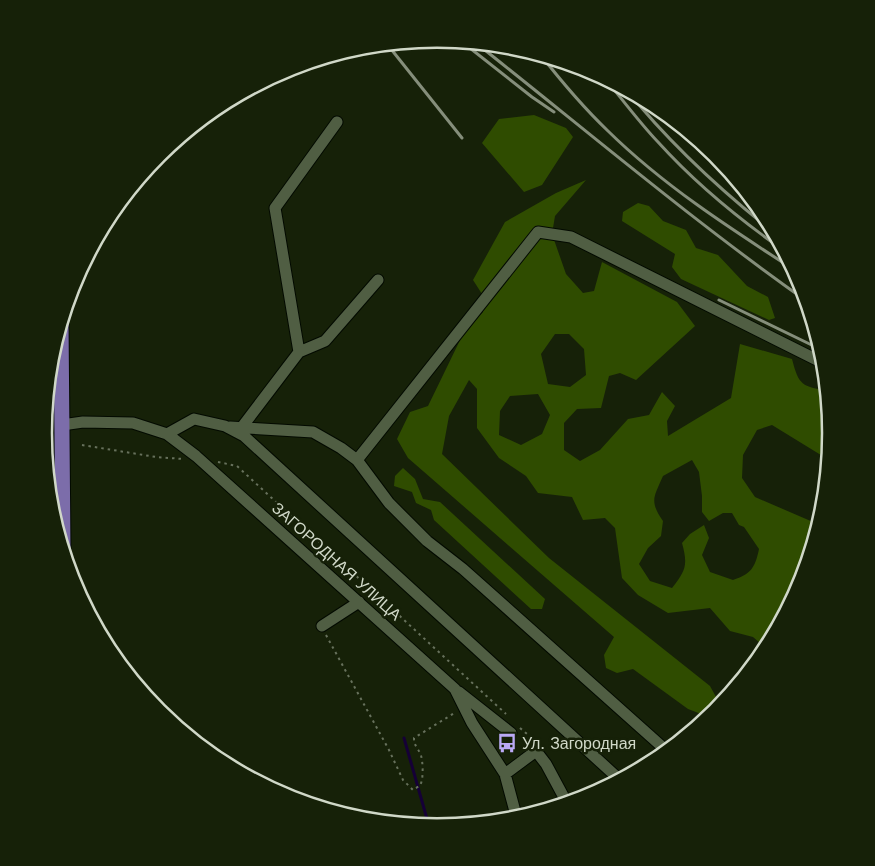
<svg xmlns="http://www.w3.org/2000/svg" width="875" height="866" viewBox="0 0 875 866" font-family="'Work Sans',sans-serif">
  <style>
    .green { fill: #2f4c00; fill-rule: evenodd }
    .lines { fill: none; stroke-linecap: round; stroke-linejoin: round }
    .stream { stroke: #150036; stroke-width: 3 }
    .minor-casing { stroke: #030a00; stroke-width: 13 }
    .major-casing { stroke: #030a00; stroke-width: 17 }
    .path { stroke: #67715c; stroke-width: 2; stroke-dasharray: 2.5 4; stroke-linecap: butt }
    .minor { stroke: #505e43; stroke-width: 11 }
    .major { stroke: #7c6daa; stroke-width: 15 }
    .rail { stroke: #858e7b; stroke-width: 3 }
    .labels { text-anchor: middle; stroke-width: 5; stroke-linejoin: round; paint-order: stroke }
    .street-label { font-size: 16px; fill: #d0d8c8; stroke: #162108 }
    .poi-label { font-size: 16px; fill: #d0d8c8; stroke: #162108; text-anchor: start }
    .rim { fill: none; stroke: #d0d8c8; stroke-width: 2.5 }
  </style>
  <rect width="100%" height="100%" fill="#162108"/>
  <path class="green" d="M 534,115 L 566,128 L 573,137 L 542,185 L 524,192 L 482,143 L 499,119 Z
    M 586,180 L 555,216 L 552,234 L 566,274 L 583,293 L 594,291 L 602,262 L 677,302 L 695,326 L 636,380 L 620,373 L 609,376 L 601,408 L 577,409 L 564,423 L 564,450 L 580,461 L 600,450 L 628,419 L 649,415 L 662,392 L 675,406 L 667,421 L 668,436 L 731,398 L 740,344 L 792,359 C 799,386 802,386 828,391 L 832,433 L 829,460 L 772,425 L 757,430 L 743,455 L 742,478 L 755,497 L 820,525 L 802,584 L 767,649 L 753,637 L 730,631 L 710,608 L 668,613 L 638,595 L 622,578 L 615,528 L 605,518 L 583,520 L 572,497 L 538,493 L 526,476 L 499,458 L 477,428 L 477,389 L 469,380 L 449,416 L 442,454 L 549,558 L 710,686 L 721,706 L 709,717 L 688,709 L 633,669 L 617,673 L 606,668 L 604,655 L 614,637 L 408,458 L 397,439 L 410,412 L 428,406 L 463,334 L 483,312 L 482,294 L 473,280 L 505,222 L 556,193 ZM 555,334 L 569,334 L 584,349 L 586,375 L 570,387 L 548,384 L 541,354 ZM 538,394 L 550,415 L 542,434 L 521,445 L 499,435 L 500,411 L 510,396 ZM 692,460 L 699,472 L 702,496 L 702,512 L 709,521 L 723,513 L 732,513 L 739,525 L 744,527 L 759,549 C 755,568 751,574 733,580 L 710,572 L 702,555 L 709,538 L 704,525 L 690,534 L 682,543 C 688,565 686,570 672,588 L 650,581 L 639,564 L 648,548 L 661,536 L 663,521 C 649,501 654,497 663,476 Z
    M 638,203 L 649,206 L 663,221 L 686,230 L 696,248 L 718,255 L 747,286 L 768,297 L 775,318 L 769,320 L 681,279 L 672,267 L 675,254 L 622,221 L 623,212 Z
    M 403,468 L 415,479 L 423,499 L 440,502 L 545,599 L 542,609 L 531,609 L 434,520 L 431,510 L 416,503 L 412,492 L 394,486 L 395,476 Z"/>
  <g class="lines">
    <path class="stream" d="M 404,738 L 429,826"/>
    <defs>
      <path id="minor" d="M 299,352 L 325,341 L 378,280
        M 62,425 L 83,422 L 133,423 L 167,434 L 196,456 L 455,689 L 472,723 L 505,774 L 517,819
        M 230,427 L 313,432 L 341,448 L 357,460 L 389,503 L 427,541 L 463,569 L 668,752
        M 242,427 L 299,352 L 275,208 L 337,122
        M 167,434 L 194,419 L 225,426 L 244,436 L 620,780
        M 357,460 L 538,232 L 571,237 L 825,364
        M 322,626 L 359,602
        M 459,692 L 511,733
        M 505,774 L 536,751 L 546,764 L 567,803"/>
      <path id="major" d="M 61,322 L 63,549"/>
    </defs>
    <use href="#minor" class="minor-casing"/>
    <use href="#major" class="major-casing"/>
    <path class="path" d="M 44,422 L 49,429
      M 82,445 L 156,457 L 183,459
      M 218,462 L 237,466 L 506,714
      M 326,635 L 389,750 L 403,780 L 413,790 C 414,789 420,786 420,785 C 424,780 423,758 420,753 C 417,747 414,745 414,738 L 456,712
      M 520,728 L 534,740 L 533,741"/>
    <use href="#minor" class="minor"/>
    <use href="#major" class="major"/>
    <path class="rail" d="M 461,41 L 532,97 L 554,112
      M 476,43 C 586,130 693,221 808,302
      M 387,44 L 462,138
      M 540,54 C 561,81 583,107 608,131 C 664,186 731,229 796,271
      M 604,77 C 622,99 639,122 658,142 C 696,184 740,220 786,252
      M 625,88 C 670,144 721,191 777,235
      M 719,300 L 822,350"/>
  </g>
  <defs>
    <symbol id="bus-bare" viewBox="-9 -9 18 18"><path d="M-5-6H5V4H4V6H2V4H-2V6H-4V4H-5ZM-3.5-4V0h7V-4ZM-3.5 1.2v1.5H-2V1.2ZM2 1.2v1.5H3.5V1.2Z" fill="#bbaaf6" stroke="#162108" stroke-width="2.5" paint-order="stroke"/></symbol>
  </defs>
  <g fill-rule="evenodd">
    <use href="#bus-bare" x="493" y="729" width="28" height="28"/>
  </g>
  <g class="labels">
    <g class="street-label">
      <text transform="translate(337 561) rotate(42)" y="6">ЗАГОРОДНАЯ УЛИЦА</text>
    </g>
    <g class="poi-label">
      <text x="522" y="749">Ул. Загородная</text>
    </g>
  </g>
  <path d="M0 0H875V866H0ZM52 433a385 385 0 1 1 770 0a385 385 0 1 1-770 0Z" fill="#162108" fill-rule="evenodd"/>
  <path class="rim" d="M52 433a385 385 0 1 1 770 0a385 385 0 1 1-770 0Z"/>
</svg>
